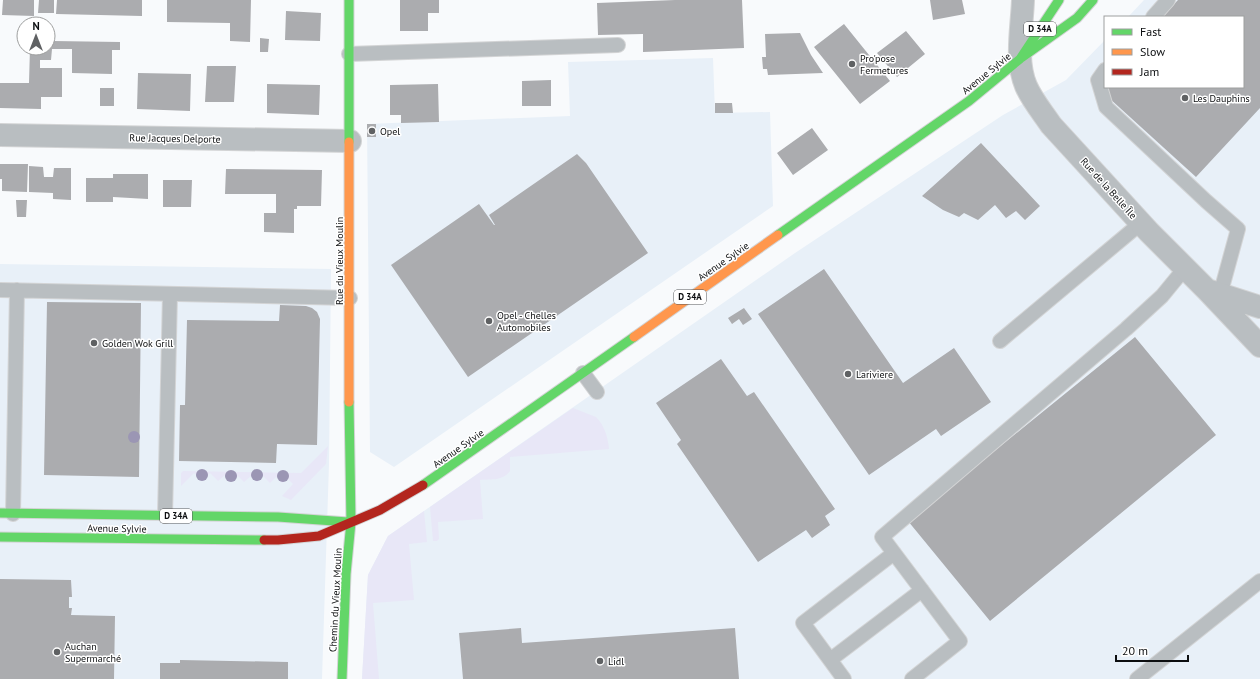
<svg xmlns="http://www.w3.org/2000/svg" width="1260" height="679" viewBox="0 0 1260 679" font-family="'PT Sans',sans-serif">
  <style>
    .built { fill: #e8f0f8 }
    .green { fill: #e8e7f7 }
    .building { fill: #abacaf }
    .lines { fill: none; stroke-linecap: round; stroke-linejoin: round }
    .lane-casing { stroke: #d3d4d5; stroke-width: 16 }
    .street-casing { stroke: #d3d4d5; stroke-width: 24 }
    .fast-casing { stroke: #d3d4d5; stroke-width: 11 }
    .slow-casing { stroke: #d3d4d5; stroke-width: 11 }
    .jam-casing { stroke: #d3d4d5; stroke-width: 11 }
    .lane { stroke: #b9bec1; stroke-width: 14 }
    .street { stroke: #b9bec1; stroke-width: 22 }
    .fast { stroke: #63d668; stroke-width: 9 }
    .slow { stroke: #ff974d; stroke-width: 9 }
    .jam { stroke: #b3261e; stroke-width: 9 }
    .tree { fill: #9b96b4 }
    .poi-dot { fill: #5f6163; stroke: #fff; stroke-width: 1.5 }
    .labels { text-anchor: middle; stroke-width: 3; stroke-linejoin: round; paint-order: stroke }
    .shield { fill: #fff; stroke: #555658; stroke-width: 1 }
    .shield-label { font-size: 9px; font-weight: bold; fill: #0c0e10 }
    .poi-label { font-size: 10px; fill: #0c0e10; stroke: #fff; text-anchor: start }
    .street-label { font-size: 10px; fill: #0c0e10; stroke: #fff }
  </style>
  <rect width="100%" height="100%" fill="#f8fafc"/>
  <path class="built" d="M 1144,0 L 1260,0 L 1260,679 L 362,679 L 368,575 L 388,536 L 795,253 L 1003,115 L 1066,80 L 1105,40 L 1105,87 L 1243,87 L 1243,17 L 1128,17 Z
    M 713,58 L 715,113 L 770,112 L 773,206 L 394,467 L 370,452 L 367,124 L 570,116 L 568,62 Z
    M 0,264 L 331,269 L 329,464 L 322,679 L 0,679 Z"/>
  <path class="green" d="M 573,408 L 596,417 C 605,426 608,438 609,449 L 510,457 L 510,471 C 503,481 491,479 480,480 L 483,519 L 438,522 L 439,539 L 437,541 L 433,541 L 430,507 Z
    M 328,446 L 326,464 L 291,500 L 282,496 L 293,484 L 287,478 L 282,483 L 276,477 L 270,483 L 263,476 L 257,482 L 251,476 L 244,482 L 238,476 L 232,481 L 225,475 L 218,481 L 210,473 L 202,481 L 194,473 L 181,486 L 181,473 L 183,471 L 301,473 Z
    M 424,511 L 427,542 L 409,544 L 414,600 L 373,603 L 379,679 L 362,679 L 368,575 L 388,536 Z"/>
  <path class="building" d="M 3,0 L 34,0 L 34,16 L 2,15 Z
    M 39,0 L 54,0 L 54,13 L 38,13 Z
    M 57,0 L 142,0 L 142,16 L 56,14 Z
    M 167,0 L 251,0 L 250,42 L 230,41 L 230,23 L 167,22 Z
    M 400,0 L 439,0 L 439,13 L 428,13 L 428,31 L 400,31 Z
    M 675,0 L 742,0 L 744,48 L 643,52 L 643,34 L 598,35 L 597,3 Z
    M 930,0 L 962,0 L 965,14 L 933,20 Z
    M 1178,0 L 1260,0 L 1260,108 L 1196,177 L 1098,88 L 1243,87 L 1243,17 L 1162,17 Z
    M 286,11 L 321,13 L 320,41 L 285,40 Z
    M 844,24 L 890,81 L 860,104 L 814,47 Z
    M 906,31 L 925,54 L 897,77 L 877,53 Z
    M 800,33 L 811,55 L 823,73 L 768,75 L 767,69 L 763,69 L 762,57 L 766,57 L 765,34 Z
    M 48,35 L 53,35 L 53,41 L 120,42 L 120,50 L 112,50 L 112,74 L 72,73 L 72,49 L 52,49 L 51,60 L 40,60 L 40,68 L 62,68 L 62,97 L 41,97 L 41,109 L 0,108 L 0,83 L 29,83 L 30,48 L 48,48 Z
    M 260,38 L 269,39 L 268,52 L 260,52 Z
    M 207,66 L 236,66 L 234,102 L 205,102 Z
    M 138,73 L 191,74 L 190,111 L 137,109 Z
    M 551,80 L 551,106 L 522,106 L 522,81 Z
    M 267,84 L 320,85 L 319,115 L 267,113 Z
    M 438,84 L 439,122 L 401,123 L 401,115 L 390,115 L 390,85 Z
    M 100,88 L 114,88 L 114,106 L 100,106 Z
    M 715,103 L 732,103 L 733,113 L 715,113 Z
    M 367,124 L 376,124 L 376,137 L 367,137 Z
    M 812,128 L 828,150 L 793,175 L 777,153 Z
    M 981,143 L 1040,206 L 1025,220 L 1016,211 L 1006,218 L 995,205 L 978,220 L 964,213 L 959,217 L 943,210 L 922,196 Z
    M 577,154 L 586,163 L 648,253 L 468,377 L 391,265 L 479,204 L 494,225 L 495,225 L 489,215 Z
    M 0,164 L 28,164 L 27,192 L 2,191 L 2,179 L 0,179 Z
    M 29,166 L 43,167 L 44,177 L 53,177 L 54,168 L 71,168 L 71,200 L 53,199 L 53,193 L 29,192 Z
    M 226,169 L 322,170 L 321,206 L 297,206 L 297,209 L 294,209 L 294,233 L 264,232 L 264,213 L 276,213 L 276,194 L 225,194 Z
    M 113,174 L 148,174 L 148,199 L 113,197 L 113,202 L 86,202 L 86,178 L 113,178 Z
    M 163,180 L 192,180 L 191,207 L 163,207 Z
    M 16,200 L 27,200 L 26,217 L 17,217 Z
    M 824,269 L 903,383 L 954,348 L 991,402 L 941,436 L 936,429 L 869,475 L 758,314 Z
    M 47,302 L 141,303 L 139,477 L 44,475 Z
    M 280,305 L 306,306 L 312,308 L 317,312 L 320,319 L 317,445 L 277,444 L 276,463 L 179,461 L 180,405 L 185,405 L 187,320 L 279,321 Z
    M 744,308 L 752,319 L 743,325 L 739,319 L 732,324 L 728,318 Z
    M 1135,337 L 1216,435 L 990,621 L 908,521 Z
    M 721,359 L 747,396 L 754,392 L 835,509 L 825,516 L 830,525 L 812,538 L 806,530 L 758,562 L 677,444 L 681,440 L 656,403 Z
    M 0,579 L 71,580 L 72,597 L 69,597 L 69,608 L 72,608 L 71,615 L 115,616 L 114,679 L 0,679 Z
    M 521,628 L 522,643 L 735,628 L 739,679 L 463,679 L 459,633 Z
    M 180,660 L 288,662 L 288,679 L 160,679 L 160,663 L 180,663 Z"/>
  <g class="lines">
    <defs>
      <path id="lane" d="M 1153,17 L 1168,0
        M 349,54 L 618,45
        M 1105,70 L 1098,80 L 1106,107 L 1206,201 L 1238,229 L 1220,295
        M 0,290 L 350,298
        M 1000,341 L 1141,223
        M 583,373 L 597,392
        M 13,514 L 17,290
        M 165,516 L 170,294
        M 830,660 L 922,590
        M 844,679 L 803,623 L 894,553
        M 912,679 L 960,641 L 882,537 L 1126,329 L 1162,296 L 1185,268
        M 1137,679 L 1260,581"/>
      <path id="street" d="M 1023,0 C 1022,28 1015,60 1026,86 C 1032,100 1043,113 1051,125 L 1149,232 L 1207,290 L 1260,346
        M 0,135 L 350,141
        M 1210,291 L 1260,307"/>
      <path id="fast" d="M 349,0 L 349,142
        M 1021,58 L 1077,18 L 1093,0
        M 778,235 L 969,101 L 1020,59 L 1059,0
        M 423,485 L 634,337
        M 0,513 L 278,517 L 348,522
        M 0,537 L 264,540
        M 342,679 L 346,574 L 351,522 L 349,402"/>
      <path id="slow" d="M 634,337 L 778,235
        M 349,402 L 349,142"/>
      <path id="jam" d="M 264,540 L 278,540 L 319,536 L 380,510 L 423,485"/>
    </defs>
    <use href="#lane" class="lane-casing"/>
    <use href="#street" class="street-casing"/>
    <use href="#fast" class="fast-casing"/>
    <use href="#slow" class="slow-casing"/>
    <use href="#jam" class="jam-casing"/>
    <use href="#lane" class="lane"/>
    <use href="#street" class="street"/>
    <use href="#fast" class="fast"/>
    <use href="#slow" class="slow"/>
    <use href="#jam" class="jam"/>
  </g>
  <g class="tree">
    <circle cx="134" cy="437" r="6"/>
    <circle cx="202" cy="475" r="6"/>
    <circle cx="257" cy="475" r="6"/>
    <circle cx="231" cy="476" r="6"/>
    <circle cx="283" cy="476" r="6"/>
  </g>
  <g class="poi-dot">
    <circle cx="852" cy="64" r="4"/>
    <circle cx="1185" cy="98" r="4"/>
    <circle cx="372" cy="131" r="4"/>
    <circle cx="489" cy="321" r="4"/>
    <circle cx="94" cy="343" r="4"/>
    <circle cx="848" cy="374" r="4"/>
    <circle cx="57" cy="652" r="4"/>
    <circle cx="600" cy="661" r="4"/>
  </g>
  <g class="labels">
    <g class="shield">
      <rect x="1024" y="22" width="32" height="14" rx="3"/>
      <rect x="674" y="290" width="32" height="14" rx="3"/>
      <rect x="160" y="509" width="32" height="14" rx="3"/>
    </g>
    <g class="shield-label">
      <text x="1040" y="32">D 34A</text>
      <text x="690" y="300">D 34A</text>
      <text x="176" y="519">D 34A</text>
    </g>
    <g class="poi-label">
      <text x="860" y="62">Pro'pose<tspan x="860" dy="12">Fermetures</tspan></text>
      <text x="1193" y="102">Les Dauphins</text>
      <text x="380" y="135">Opel</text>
      <text x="497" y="319">Opel - Chelles<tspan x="497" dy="12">Automobiles</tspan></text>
      <text x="102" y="347">Golden Wok Grill</text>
      <text x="856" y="378">Lariviere</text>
      <text x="65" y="650">Auchan<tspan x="65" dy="12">Supermarché</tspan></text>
      <text x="608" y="665">Lidl</text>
    </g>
    <g class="street-label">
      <text transform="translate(986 73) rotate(-39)" y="4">Avenue Sylvie</text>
      <text transform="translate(175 138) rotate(1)" y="4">Rue Jacques Delporte</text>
      <text transform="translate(1109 188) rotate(48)" y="4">Rue de la Belle Île</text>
      <text transform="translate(339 261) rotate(-90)" y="4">Rue du Vieux Moulin</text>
      <text transform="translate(723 261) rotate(-35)" y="4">Avenue Sylvie</text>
      <text transform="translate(458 448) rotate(-35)" y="4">Avenue Sylvie</text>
      <text transform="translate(117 528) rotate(1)" y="4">Avenue Sylvie</text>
      <text transform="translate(335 600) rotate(-87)" y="4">Chemin du Vieux Moulin</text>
    </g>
  </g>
  <rect x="1104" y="16" width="140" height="72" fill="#ffffff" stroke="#9e9f9f"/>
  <rect x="1112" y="29" width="20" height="6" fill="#63d668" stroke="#9e9f9f"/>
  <text x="1140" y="36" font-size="12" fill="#0c0e10">Fast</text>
  <rect x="1112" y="49" width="20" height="6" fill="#ff974d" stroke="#9e9f9f"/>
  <text x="1140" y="56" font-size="12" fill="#0c0e10">Slow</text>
  <rect x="1112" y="69" width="20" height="6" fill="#b3261e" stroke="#9e9f9f"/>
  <text x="1140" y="76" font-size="12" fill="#0c0e10">Jam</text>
  <g transform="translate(36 36)"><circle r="19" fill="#ffffff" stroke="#9e9f9f"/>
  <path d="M0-3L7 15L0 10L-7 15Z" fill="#5f6163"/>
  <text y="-6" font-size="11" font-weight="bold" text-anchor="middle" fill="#0c0e10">N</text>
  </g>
  <path d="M1116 655v6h72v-6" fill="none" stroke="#0c0e10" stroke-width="2"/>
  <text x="1122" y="655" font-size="12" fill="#0c0e10" stroke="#ffffff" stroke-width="3" paint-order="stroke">20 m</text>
</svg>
